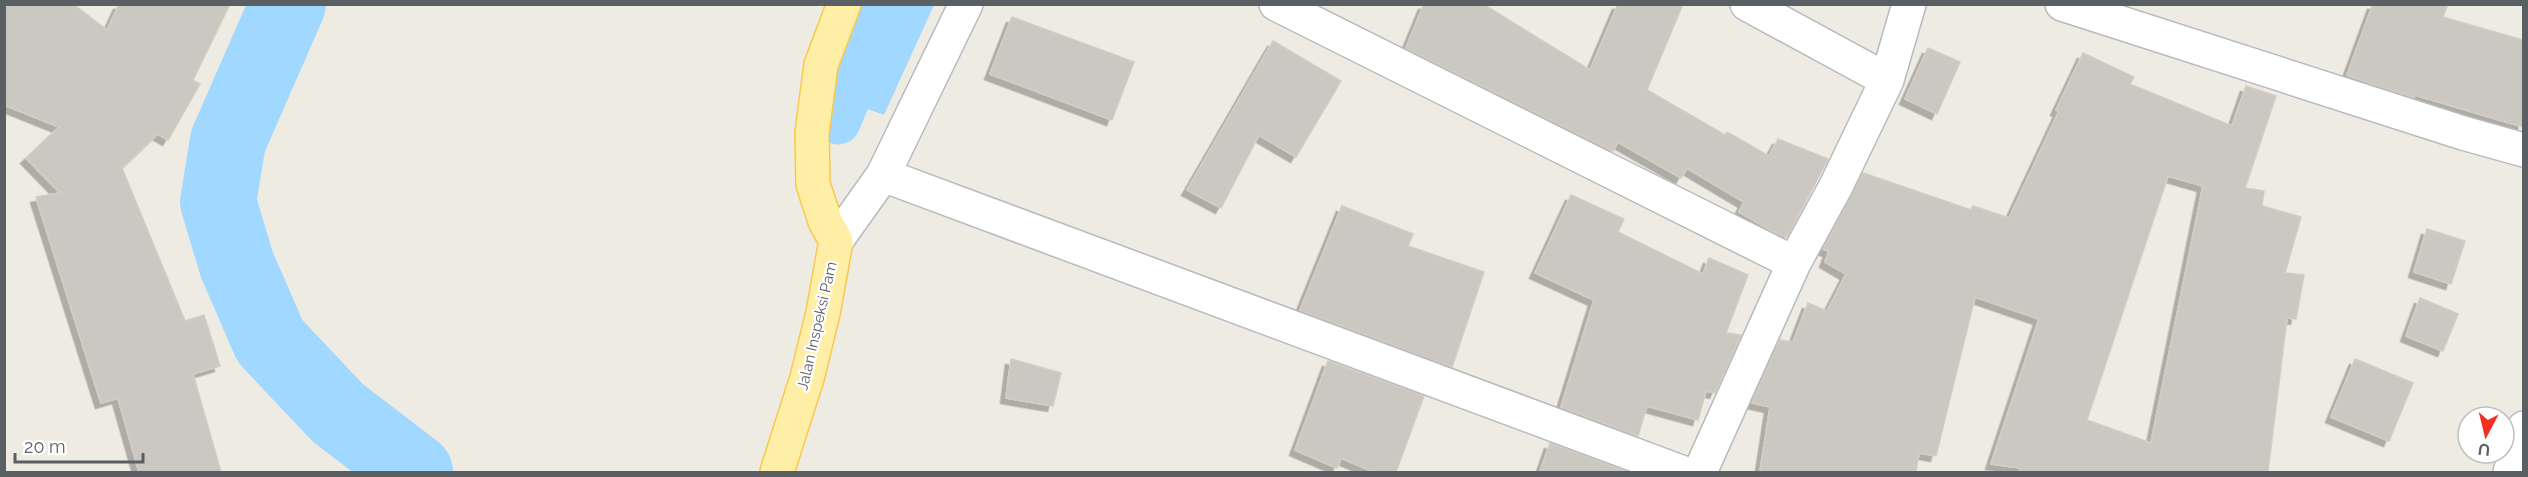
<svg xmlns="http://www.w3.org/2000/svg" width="2528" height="477" viewBox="0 0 2528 477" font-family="Raleway,sans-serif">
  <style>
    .water { fill: #a1d8ff }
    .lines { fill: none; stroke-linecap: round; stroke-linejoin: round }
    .canal { stroke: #a1d8ff; stroke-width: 45 }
    .river { stroke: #a1d8ff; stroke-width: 76 }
    .building { fill: #cbc8c1; stroke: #d3cdc0; stroke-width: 1.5; fill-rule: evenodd; filter: url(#shadow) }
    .street-casing { stroke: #b7babf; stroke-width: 36 }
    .primary-casing { stroke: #fac74e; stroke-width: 36 }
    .street { stroke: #fff; stroke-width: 33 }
    .primary { stroke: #ffefa6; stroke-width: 33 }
    .labels { text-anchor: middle; stroke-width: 4.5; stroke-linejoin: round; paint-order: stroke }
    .street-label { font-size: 15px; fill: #5a5f64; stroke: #fff }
  </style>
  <defs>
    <filter id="shadow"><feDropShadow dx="-5.5" dy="5.5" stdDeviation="0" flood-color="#0004"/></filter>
  </defs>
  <rect width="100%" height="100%" fill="#eeebe2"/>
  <path class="water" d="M 876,5 L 934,5 L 884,115 L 846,101 L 865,34 Z"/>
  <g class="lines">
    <path class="canal" d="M 838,122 L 887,4"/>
    <path class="river" d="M 288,4 L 228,141 L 218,202 L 237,265 L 270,341 L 338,413 L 415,472"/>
  </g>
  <path class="building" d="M 4,4 L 73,4 L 107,30 L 119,4 L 230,4 L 193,80 L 200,84 L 168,140 L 158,134 L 122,168 L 185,321 L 204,315 L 220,366 L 193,374 L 221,472 L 139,472 L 118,398 L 101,403 L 36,197 L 60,193 L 26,158 L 59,127 L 4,105 Z
    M 1424,4 L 1483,4 L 1590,70 L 1618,4 L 1683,4 L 1647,90 L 1725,135 L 1727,132 L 1769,156 L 1778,139 L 1828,159 L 1787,237 L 1774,232 L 1739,212 L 1744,202 L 1687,168 L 1681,178 L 1618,142 L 1613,151 L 1406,48 Z
    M 2373,4 L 2448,4 L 2443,17 L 2523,40 L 2523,127 L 2415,95 L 2414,98 L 2347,75 Z
    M 1012,17 L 1134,62 L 1112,120 L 990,74 Z
    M 1273,41 L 1341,81 L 1296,157 L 1259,135 L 1221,208 L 1187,190 Z
    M 1928,48 L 1960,62 L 1937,114 L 1905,99 Z
    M 2083,53 L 2134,77 L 2130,84 L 2232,126 L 2246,86 L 2276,96 L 2245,188 L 2264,191 L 2262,206 L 2301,217 L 2285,273 L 2304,275 L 2296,319 L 2287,318 L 2268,472 L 2020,472 L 2021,468 L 1991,464 L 2039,319 L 1975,297 L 1936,456 L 1919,453 L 1916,472 L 1760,472 L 1770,407 L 1752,403 L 1780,340 L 1793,342 L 1808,303 L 1827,311 L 1846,274 L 1825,262 L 1829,251 L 1823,249 L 1863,173 L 1971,210 L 1973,206 L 2009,218 L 2059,111 L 2056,110 ZM 2168,176 L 2203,186 L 2151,443 L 2087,420 Z
    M 1571,195 L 1624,219 L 1618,232 L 1703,274 L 1709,258 L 1748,275 L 1726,333 L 1741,335 L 1715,393 L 1706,391 L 1698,420 L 1647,406 L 1638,436 L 1561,407 L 1594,300 L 1535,273 Z
    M 1342,206 L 1413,234 L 1408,246 L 1484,272 L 1452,367 L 1300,310 Z
    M 2427,229 L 2465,241 L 2451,284 L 2414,272 Z
    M 2420,298 L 2458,314 L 2443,351 L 2406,336 Z
    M 1011,359 L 1061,373 L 1053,406 L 1006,398 Z
    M 2355,359 L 2413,383 L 2389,441 L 2331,417 Z
    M 1328,361 L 1424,396 L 1396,472 L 1374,472 L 1341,458 L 1337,468 L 1295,450 Z
    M 1550,443 L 1627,472 L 1540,472 Z"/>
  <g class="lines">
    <defs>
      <path id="street" d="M 1276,4 L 1794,263
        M 1747,4 L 1887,80
        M 2062,4 L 2463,133 L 2524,150
        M 883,175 L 1681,472
        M 836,241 L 883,175 L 966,4
        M 1700,472 L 1794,263 L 1836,186 L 1887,80 L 1909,4
        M 2510,472 L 2524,428"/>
      <path id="primary" d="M 777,472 L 807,378 L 823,313 L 836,241 L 825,221 L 813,184 L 812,133 L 821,65 L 844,4"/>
    </defs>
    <use href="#street" class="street-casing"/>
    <use href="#primary" class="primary-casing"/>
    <use href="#street" class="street"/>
    <use href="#primary" class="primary"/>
  </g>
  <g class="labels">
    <g class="street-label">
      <text transform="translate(817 326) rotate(-77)" y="5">Jalan Inspeksi Pam</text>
    </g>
  </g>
  <rect width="2528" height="477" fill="none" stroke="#5a5f64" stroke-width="12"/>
  <g transform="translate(2486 435) rotate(187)"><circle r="28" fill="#ffffff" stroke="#bdbfc1" stroke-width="1.5"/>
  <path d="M0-4.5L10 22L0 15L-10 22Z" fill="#f42e22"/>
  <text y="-9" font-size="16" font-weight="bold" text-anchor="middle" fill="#5a5f64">U</text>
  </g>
  <path d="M15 453v9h128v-9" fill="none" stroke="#5a5f64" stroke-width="3"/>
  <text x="24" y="453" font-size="18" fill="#5a5f64" stroke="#ffffff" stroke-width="4.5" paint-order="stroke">20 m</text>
</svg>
